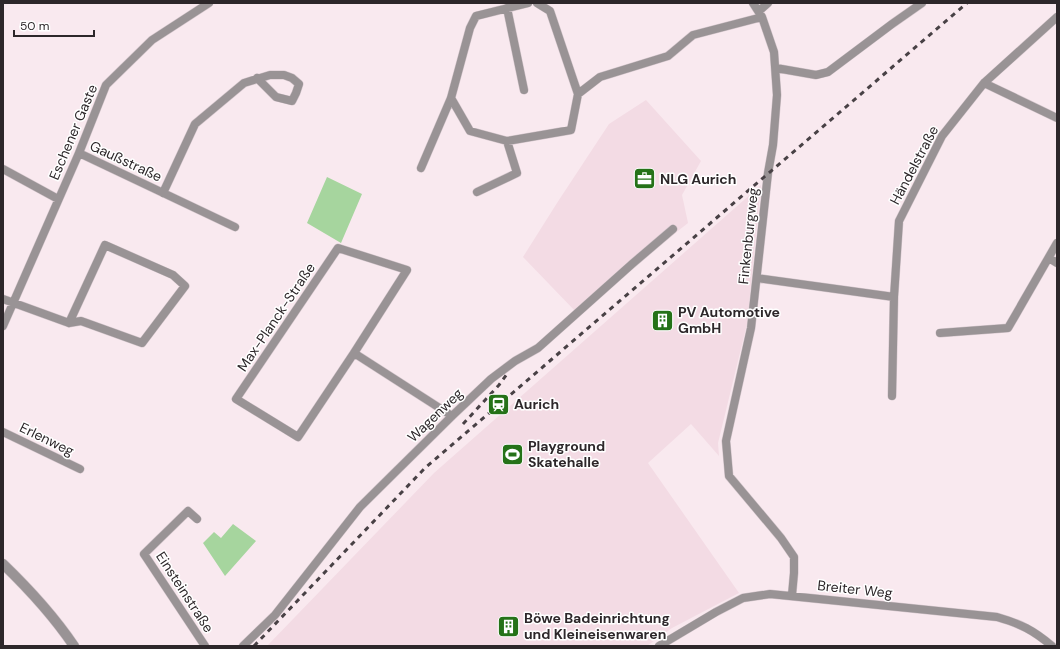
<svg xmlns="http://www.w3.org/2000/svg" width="1060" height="649" viewBox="0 0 1060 649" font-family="'DM Sans',sans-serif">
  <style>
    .built { fill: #f3dbe4 }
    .green { fill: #a6d59e }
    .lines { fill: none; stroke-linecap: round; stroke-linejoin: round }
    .minor-casing { stroke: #d4c6cc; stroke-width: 9 }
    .tertiary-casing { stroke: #d4c6cc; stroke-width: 11 }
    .minor { stroke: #999395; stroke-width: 8 }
    .tertiary { stroke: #999395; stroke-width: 10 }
    .rail { stroke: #484145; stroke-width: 3; stroke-dasharray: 5 5; stroke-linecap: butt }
    .labels { text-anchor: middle; stroke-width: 3; stroke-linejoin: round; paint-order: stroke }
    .street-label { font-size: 14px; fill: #2d272a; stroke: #fff }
    .poi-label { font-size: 14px; font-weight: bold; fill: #2d272a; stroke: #fff; text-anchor: start }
  </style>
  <rect width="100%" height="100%" fill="#f9e9ef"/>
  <path class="built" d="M 646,100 L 701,161 L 682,195 L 688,223 L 576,312 L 523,257 L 557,203 L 609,124 Z
    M 761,185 L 747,324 L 718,443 L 719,456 L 691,424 L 648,463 L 739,593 L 672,628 L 647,646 L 267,646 L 434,473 Z"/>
  <path class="green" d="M 327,177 L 362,194 L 341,243 L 307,223 Z
    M 233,524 L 256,541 L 225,576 L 203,543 L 214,532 L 221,538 Z"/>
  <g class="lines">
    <defs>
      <path id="minor" d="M 537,3 L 550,11 L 578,94 L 600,77 L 668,56 L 693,35 L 762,17
        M 753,3 L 762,17 L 774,52 L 777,95 L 773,145 L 768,173 L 751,328 L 726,441 L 729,476 L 781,538 L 794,557 L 794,573 L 792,595
        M 507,8 L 524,90
        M 759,11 L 768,3
        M 776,68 L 816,75 L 828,72 L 892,24 L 922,3
        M 984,83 L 1057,118
        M 451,98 L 470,131 L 507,141 L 571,130 L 578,94
        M 79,153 L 235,227
        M 421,168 L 451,98 L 470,28 L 476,16 L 528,3
        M 3,169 L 58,199
        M 477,192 L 517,173 L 507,141
        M 163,193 L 195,124 L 244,83 L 270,75 L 284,75 L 292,78 L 299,84 L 296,93 L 292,101 L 276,97 L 257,78
        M 1049,258 L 1057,263
        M 757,278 L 894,297 L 899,221 L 942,136 L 984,83 L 1057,17
        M 3,299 L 69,323 L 81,321 L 142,343 L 185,286 L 173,275 L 105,245 L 69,323
        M 3,326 L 79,153 L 106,85 L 152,40 L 209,3
        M 940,333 L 1008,328 L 1057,243
        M 354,353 L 298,437 L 236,399 L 338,248 L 407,270 L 354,353 L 452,416
        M 892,396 L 894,297
        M 3,432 L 80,469
        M 197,519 L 188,511 L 144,554 L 205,646
        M 243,646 L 275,615 L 360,507 L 452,416 L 491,379 L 515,361 L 538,348 L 632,264 L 673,229
        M 659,646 L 716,612 L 743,598 L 770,594 L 997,617 C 1021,624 1033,630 1052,646"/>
      <path id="tertiary" d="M 3,564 C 30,590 53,615 74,646"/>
    </defs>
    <use href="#minor" class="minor-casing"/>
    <use href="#tertiary" class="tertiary-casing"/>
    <use href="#minor" class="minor"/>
    <use href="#tertiary" class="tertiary"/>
    <path class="rail" d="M 463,424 L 499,385 L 507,374
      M 254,646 L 425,468 L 967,3"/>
  </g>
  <defs>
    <symbol id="office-square" viewBox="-11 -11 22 22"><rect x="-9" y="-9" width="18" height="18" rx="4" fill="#257218" stroke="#fff"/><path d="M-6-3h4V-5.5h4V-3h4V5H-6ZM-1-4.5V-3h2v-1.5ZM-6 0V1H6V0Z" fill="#fff"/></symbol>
    <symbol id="building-square" viewBox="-11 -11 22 22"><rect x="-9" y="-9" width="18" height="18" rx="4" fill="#257218" stroke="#fff"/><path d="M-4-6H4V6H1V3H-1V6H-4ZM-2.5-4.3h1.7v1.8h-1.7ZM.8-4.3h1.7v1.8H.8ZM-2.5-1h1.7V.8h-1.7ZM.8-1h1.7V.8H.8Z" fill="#fff"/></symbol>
    <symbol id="station-square" viewBox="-11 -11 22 22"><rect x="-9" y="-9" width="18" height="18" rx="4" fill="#257218" stroke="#fff"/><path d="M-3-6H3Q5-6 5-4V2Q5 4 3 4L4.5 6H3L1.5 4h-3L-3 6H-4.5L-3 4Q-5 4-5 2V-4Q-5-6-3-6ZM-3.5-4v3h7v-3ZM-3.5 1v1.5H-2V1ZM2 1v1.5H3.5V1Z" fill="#fff"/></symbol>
    <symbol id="stadium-square" viewBox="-11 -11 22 22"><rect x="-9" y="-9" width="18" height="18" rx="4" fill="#257218" stroke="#fff"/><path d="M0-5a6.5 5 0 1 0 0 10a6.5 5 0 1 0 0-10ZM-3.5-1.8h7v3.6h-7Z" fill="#fff"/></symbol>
  </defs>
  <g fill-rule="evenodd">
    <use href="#office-square" x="632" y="166" width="25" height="25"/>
    <use href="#building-square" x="650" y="308" width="25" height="25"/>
    <use href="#station-square" x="486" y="392" width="25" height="25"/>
    <use href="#stadium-square" x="500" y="442" width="25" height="25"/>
    <use href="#building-square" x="496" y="614" width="25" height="25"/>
  </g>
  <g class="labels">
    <g class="street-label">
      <text transform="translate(73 132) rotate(-67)" y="5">Eschener Gaste</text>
      <text transform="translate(126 161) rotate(25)" y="5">Gaußstraße</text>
      <text transform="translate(914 165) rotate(-62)" y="5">Händelstraße</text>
      <text transform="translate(748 236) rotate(-84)" y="5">Finkenburgweg</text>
      <text transform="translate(276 317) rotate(-56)" y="5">Max-Planck-Straße</text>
      <text transform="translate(435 415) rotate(-44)" y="5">Wagenweg</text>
      <text transform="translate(47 439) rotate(26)" y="5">Erlenweg</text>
      <text transform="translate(855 589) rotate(6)" y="5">Breiter Weg</text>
      <text transform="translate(185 592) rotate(57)" y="5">Einsteinstraße</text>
    </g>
    <g class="poi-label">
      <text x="660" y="184">NLG Aurich</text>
      <text x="678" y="317">PV Automotive<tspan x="678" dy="16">GmbH</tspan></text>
      <text x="514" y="409">Aurich</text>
      <text x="528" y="451">Playground<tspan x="528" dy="16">Skatehalle</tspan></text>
      <text x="524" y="623">Böwe Badeinrichtung<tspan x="524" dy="16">und Kleineisenwaren</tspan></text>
    </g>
  </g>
  <rect width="1060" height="649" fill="none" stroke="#2d272a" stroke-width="8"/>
  <path d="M14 30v6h80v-6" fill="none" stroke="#2d272a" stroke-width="2"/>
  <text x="20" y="30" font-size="12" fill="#2d272a" stroke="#ffffff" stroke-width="3" paint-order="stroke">50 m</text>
</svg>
